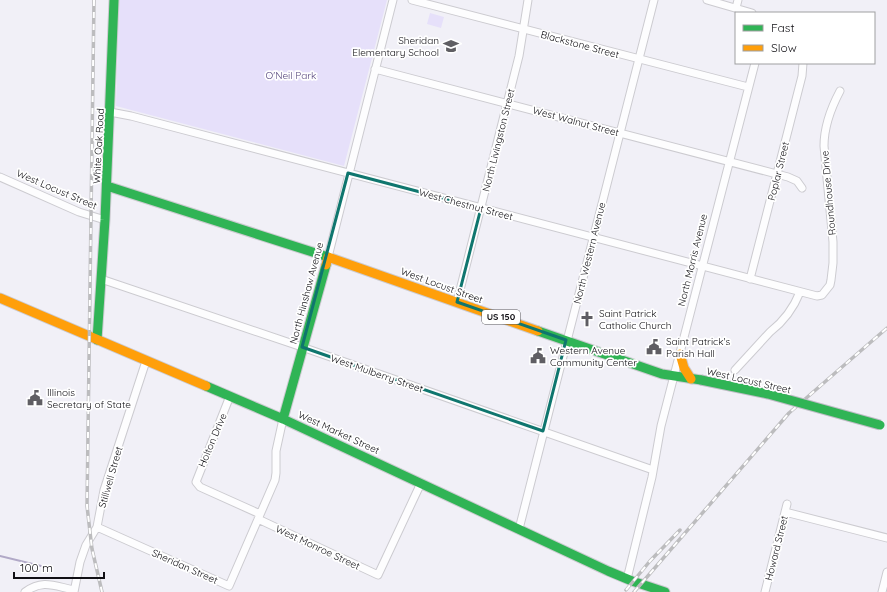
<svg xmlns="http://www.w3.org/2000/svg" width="887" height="592" viewBox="0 0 887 592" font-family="Quicksand,sans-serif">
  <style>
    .green { fill: #e6e0fa }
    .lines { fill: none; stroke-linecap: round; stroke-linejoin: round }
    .stream { stroke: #b1a9c7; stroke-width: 2 }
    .street-casing { stroke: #cccbd0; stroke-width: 9 }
    .fast-casing { stroke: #cccbd0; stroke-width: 11 }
    .slow-casing { stroke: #cccbd0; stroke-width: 11 }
    .street { stroke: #fdfdfe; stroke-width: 7 }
    .fast { stroke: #30b455; stroke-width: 9 }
    .slow { stroke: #ff9f0a; stroke-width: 9 }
    .rail-casing { stroke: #bcbcbe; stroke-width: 3.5 }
    .rail { stroke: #fff; stroke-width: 2; stroke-dasharray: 6; stroke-linecap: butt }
    .fast-bridge-casing { stroke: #bebcc5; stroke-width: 11; stroke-linecap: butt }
    .fast-bridge { stroke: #30b455; stroke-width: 9 }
    .marked { fill: none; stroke: #0f766e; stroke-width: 3; stroke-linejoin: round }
    .labels { text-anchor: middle; stroke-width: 3.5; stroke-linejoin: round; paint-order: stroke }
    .shield { fill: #fff; stroke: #58575a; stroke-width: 1 }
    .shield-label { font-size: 9px; font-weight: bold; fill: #100f14 }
    .poi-label { font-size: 10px; fill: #100f14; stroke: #fff; text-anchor: start }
    .street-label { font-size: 10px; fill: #100f14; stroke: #fff }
    .park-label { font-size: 10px; fill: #57477e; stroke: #fff }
  </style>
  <rect width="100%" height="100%" fill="#f1f0f7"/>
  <path class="green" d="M 119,0 L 387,0 L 344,166 L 116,106 Z
    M 430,13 L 444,17 L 441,28 L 427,24 Z"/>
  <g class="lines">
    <path class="stream" d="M 0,556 L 41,566"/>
    <defs>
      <path id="street" d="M 412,0 L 748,87
        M 707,0 L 752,13
        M 736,8 L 738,0
        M 375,69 L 788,177 L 797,181 L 802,188
        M 110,112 L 131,116 L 817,296 L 822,295 L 830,285 L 831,280 L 833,263 L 833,242 L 824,146 C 824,126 831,108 840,91
        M 0,177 L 79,212 L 105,220
        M 328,257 L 393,0
        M 101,279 L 302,347 L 653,470
        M 750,279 L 802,76 L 803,63
        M 457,302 L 519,56 L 528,0
        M 735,370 L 770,332 C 783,322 794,307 800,292
        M 230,396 L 196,482 L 200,487 L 260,514
        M 785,512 L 887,538
        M 258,519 L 378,575 L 421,483
        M 97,527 L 229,586 L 275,480 L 276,473 L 276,451 L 283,419
        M 519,529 L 654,0
        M 627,579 L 652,477 L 661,426 L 755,63
        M 25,592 C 43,579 54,586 74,590
        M 74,592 L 80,562 L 86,545 L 97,527 L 104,490 L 146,361
        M 765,592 L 787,504
        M 882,592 L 887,572"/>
      <path id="fast" d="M 107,186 L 328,257
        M 538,331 L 662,374 L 701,380
        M 97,340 L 105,220 L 114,0
        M 206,386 L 283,419 L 326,265
        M 283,419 L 608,571 L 632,581 L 665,592"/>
      <path id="slow" d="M 326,265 L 328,257 L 538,331
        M 0,298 L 206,386
        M 680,354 L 684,368 L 691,379"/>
    </defs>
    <use href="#street" class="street-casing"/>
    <use href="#fast" class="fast-casing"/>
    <use href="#slow" class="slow-casing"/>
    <use href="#street" class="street"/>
    <use href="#fast" class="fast"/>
    <use href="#slow" class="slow"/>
    <defs>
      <path id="rail" d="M 94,0 L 87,506 L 92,549 L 102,592
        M 626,590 L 650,561 L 680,530
        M 634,592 L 789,413 L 887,328"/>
    </defs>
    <use href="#rail" class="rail-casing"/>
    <use href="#rail" class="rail"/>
    <defs>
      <path id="fast-bridge" d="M 701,380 L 768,394 L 880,425"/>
    </defs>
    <use href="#fast-bridge" class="fast-bridge-casing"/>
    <use href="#fast-bridge" class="fast-bridge"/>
  </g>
  <path class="marked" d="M 348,173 L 481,208 L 457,302 L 566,340 L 543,431 L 302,347 Z"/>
  <defs>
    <symbol id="school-bare" viewBox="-9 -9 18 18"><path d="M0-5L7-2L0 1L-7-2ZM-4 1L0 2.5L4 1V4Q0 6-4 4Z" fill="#5f5e63" stroke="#fff" stroke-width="2.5" paint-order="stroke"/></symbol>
    <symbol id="church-bare" viewBox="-9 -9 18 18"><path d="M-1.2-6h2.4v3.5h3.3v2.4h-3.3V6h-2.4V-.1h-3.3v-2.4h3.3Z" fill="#5f5e63" stroke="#fff" stroke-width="2.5" paint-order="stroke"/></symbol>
    <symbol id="civic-bare" viewBox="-9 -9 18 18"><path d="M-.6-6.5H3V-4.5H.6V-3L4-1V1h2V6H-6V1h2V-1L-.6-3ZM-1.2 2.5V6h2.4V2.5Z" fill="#5f5e63" stroke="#fff" stroke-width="2.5" paint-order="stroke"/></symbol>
  </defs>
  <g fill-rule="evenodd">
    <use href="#school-bare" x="440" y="35" width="22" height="22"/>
    <use href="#church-bare" x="576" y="308" width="22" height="22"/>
    <use href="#civic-bare" x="643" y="336" width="22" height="22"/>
    <use href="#civic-bare" x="527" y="345" width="22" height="22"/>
    <use href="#civic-bare" x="24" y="387" width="22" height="22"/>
  </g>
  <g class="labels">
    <rect class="shield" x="482" y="310" width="38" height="14" rx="3"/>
    <g class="shield-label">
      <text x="501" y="320">US 150</text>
    </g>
    <g class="poi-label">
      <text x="439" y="44" text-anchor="end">Sheridan<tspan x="439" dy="12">Elementary School</tspan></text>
      <text x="599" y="317">Saint Patrick<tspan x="599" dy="12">Catholic Church</tspan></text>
      <text x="666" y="345">Saint Patrick's<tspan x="666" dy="12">Parish Hall</tspan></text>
      <text x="550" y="354">Western Avenue<tspan x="550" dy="12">Community Center</tspan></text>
      <text x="47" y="396">Illinois<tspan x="47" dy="12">Secretary of State</tspan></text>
    </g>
    <g class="street-label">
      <text transform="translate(580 44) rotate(15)" y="4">Blackstone Street</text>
      <text transform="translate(576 121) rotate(15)" y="4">West Walnut Street</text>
      <text transform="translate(498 140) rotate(-76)" y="4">North Livingston Street</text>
      <text transform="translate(98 146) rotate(-87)" y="4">White Oak Road</text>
      <text transform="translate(778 171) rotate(-76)" y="4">Poplar Street</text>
      <text transform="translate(57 189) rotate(23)" y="4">West Locust Street</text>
      <text transform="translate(828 193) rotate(-95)" y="4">Roundhouse Drive</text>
      <text transform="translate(466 204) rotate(15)" y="4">West Chestnut Street</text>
      <text transform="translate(589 253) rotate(-76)" y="4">North Western Avenue</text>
      <text transform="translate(692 260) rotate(-76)" y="4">North Morris Avenue</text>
      <text transform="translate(442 285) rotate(20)" y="4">West Locust Street</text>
      <text transform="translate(306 293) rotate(-75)" y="4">North Hinshaw Avenue</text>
      <text transform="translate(377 373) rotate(19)" y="4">West Mulberry Street</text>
      <text transform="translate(749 380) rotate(13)" y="4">West Locust Street</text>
      <text transform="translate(339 432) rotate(25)" y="4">West Market Street</text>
      <text transform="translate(212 440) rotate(-67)" y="4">Holton Drive</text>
      <text transform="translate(110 477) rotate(-74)" y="4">Stillwell Street</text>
      <text transform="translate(318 547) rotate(25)" y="4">West Monroe Street</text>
      <text transform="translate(776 548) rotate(-76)" y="4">Howard Street</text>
      <text transform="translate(185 566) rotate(24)" y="4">Sheridan Street</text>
    </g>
    <g class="park-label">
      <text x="291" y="79">O'Neil Park</text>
    </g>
  </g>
  <rect x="735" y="12" width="140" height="52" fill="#ffffff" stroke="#9f9fa1"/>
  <rect x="743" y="25" width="20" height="6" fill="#30b455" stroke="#9f9fa1"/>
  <text x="771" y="32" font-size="12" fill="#100f14">Fast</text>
  <rect x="743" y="45" width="20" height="6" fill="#ff9f0a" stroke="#9f9fa1"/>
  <text x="771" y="52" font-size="12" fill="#100f14">Slow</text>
  <path d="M14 572v6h90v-6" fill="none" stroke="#100f14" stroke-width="2"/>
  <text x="20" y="572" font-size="12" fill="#100f14" stroke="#ffffff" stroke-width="3" paint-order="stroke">100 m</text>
</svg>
